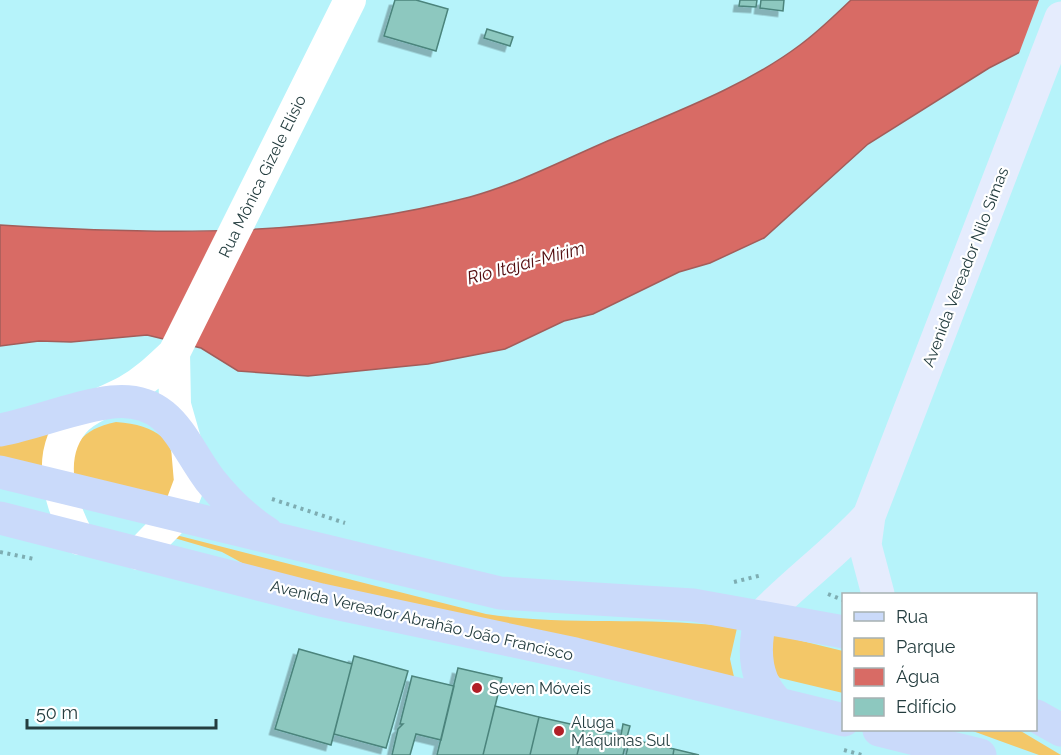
<svg xmlns="http://www.w3.org/2000/svg" width="1061" height="755" viewBox="0 0 1061 755" font-family="Raleway,sans-serif">
  <style>
    .green { fill: #f3c768 }
    .water { fill: #d86b65; stroke: #a25d5a; stroke-width: 1.5 }
    .pier { fill: #b6f3fa }
    .building { fill: #8dc8bf; stroke: #4b847c; stroke-width: 1.5; filter: url(#shadow) }
    .lines { fill: none; stroke-linecap: round; stroke-linejoin: round }
    .path { stroke: #7eadb2; stroke-width: 4; stroke-dasharray: 3 4.5; stroke-linecap: butt }
    .tertiary { stroke: #fff; stroke-width: 32 }
    .secondary { stroke: #e5ecfd; stroke-width: 33 }
    .primary { stroke: #cadafa; stroke-width: 33 }
    .poi-dot { fill: #b11f27; stroke: #fff; stroke-width: 2 }
    .labels { text-anchor: middle; stroke-width: 4.5; stroke-linejoin: round; paint-order: stroke }
    .street-label { font-size: 16px; fill: #243d3f; stroke: #fff }
    .poi-label { font-size: 16px; fill: #243d3f; stroke: #fff; text-anchor: start }
    .water-label { font-size: 18px; font-style: italic; fill: #530e10; stroke: #fff }
  </style>
  <defs>
    <filter id="shadow"><feDropShadow dx="-5.5" dy="5.5" stdDeviation="0" flood-color="#0004"/></filter>
  </defs>
  <rect width="100%" height="100%" fill="#b6f3fa"/>
  <path class="green" d="M 116,422 C 168,426 181,448 172,498 L 67,478 C 73,444 80,430 116,422 Z
    M 57,430 L 42,471 L 0,462 L 0,446 Z
    M 172,534 L 486,614 C 569,627 654,615 737,628 L 730,659 L 734,677 L 259,572 L 222,552 L 171,537 Z
    M 769,633 L 843,651 L 843,693 L 780,678 L 773,671 Z
    M 970,730 L 1019,730 L 1061,755 L 1039,755 Z"/>
  <path class="water" d="M 851,0 L 1061,0 L 1061,31 L 989,68 L 868,144 L 764,238 L 710,263 L 679,272 L 593,314 L 564,321 L 505,349 L 428,364 L 308,376 L 238,371 L 201,348 L 147,335 L 71,342 L 39,341 L 0,346 L 0,225 C 160,235 314,238 470,197 C 521,183 569,157 617,137 C 678,111 747,85 800,45 C 818,32 835,15 851,0 Z"/>
  <path class="pier" d="M 1039,0 L 1061,0 L 1061,34 L 1018,56 Z"/>
  <path class="building" d="M 395,0 L 416,0 L 448,9 L 436,51 L 384,36 Z
    M 740,0 L 757,0 L 756,7 L 739,6 Z
    M 761,0 L 784,0 L 783,11 L 760,8 Z
    M 487,29 L 513,37 L 510,46 L 484,38 Z
    M 299,649 L 352,664 L 331,745 L 275,729 Z
    M 354,656 L 408,671 L 386,748 L 334,734 Z
    M 458,668 L 502,678 L 483,755 L 437,755 Z
    M 412,676 L 454,686 L 441,740 L 416,734 L 410,755 L 392,755 L 398,729 L 403,724 L 400,724 Z
    M 495,706 L 539,717 L 530,755 L 483,755 Z
    M 539,717 L 584,727 L 577,755 L 530,755 Z
    M 623,724 L 630,726 L 627,737 L 621,735 Z
    M 584,727 L 627,737 L 623,755 L 577,755 Z
    M 630,739 L 674,749 L 673,755 L 626,755 Z
    M 674,749 L 699,755 L 673,755 Z"/>
  <g class="lines">
    <path class="path" d="M 272,499 L 345,523
      M 0,552 L 34,559
      M 734,582 L 762,575
      M 828,594 L 843,600
      M 844,750 L 862,755"/>
    <path class="tertiary" d="M 79,539 C 59,502 44,452 78,418 C 92,405 111,400 127,391 C 145,381 159,367 174,353 L 350,0
      M 139,554 L 178,514 L 190,482 L 187,447 L 175,405 L 174,353"/>
    <path class="secondary" d="M 878,594 L 865,545 L 869,516 L 1061,18
      M 761,617 C 796,581 836,552 869,516"/>
    <path class="primary" d="M 0,430 C 37,423 75,406 112,402 C 171,396 182,443 210,480 C 226,500 245,519 267,533
      M 0,472 L 500,593 L 693,605 L 844,632
      M 0,518 L 321,600 L 575,654 L 844,720
      M 761,617 C 753,648 753,681 779,704
      M 1036,716 L 1061,730
      M 879,730 L 980,755"/>
  </g>
  <g class="poi-dot">
    <circle cx="477" cy="688" r="6"/>
    <circle cx="559" cy="731" r="6"/>
  </g>
  <g class="labels">
    <g class="street-label">
      <text transform="translate(262 176) rotate(-64)" y="6">Rua Mônica Gizele Elísio</text>
      <text transform="translate(965 267) rotate(-69)" y="6">Avenida Vereador Nilo Simas</text>
      <text transform="translate(422 620) rotate(13)" y="6">Avenida Vereador Abrahão João Francisco</text>
    </g>
    <g class="poi-label">
      <text x="489" y="694">Seven Móveis</text>
      <text x="571" y="728">Aluga<tspan x="571" dy="18">Máquinas Sul</tspan></text>
    </g>
    <g class="water-label">
      <text transform="translate(526 263) rotate(-15)" y="6">Rio Itajaí-Mirim</text>
    </g>
  </g>
  <rect x="842" y="593" width="195" height="138" fill="#ffffff" stroke="#a7b1b2" stroke-width="1.5"/>
  <rect x="854" y="612" width="30" height="9" fill="#cadafa" stroke="#a7b1b2" stroke-width="1.5"/>
  <text x="896" y="623" font-size="18" fill="#243d3f">Rua</text>
  <rect x="854" y="638" width="30" height="18" fill="#f3c768" stroke="#a7b1b2" stroke-width="1.5"/>
  <text x="896" y="653" font-size="18" fill="#243d3f">Parque</text>
  <rect x="854" y="668" width="30" height="18" fill="#d86b65" stroke="#a7b1b2" stroke-width="1.5"/>
  <text x="896" y="683" font-size="18" fill="#243d3f">Água</text>
  <rect x="854" y="698" width="30" height="18" fill="#8dc8bf" stroke="#a7b1b2" stroke-width="1.5"/>
  <text x="896" y="713" font-size="18" fill="#243d3f">Edifício</text>
  <path d="M27 719v9h189v-9" fill="none" stroke="#243d3f" stroke-width="3"/>
  <text x="36" y="719" font-size="18" fill="#243d3f" stroke="#ffffff" stroke-width="4.5" paint-order="stroke">50 m</text>
</svg>
